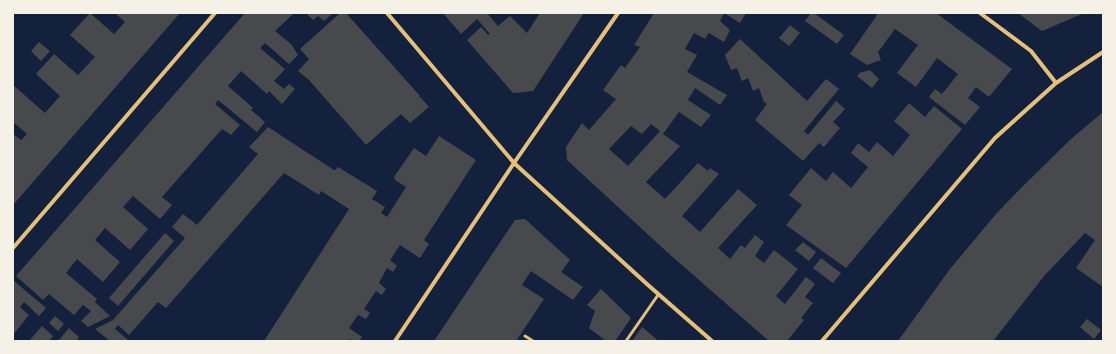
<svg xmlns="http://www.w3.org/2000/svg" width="1116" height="354" viewBox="0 0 1116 354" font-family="'Public Sans',sans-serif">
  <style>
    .building { fill: #48494c; fill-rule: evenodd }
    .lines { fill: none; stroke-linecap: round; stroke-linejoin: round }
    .service { stroke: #e5c07b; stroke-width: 3 }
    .minor { stroke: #e5c07b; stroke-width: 4 }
  </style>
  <rect width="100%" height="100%" fill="#14213d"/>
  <path class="building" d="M 90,13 L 114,34 L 125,22 L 115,13 L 180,13 L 13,205 L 13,134 L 21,140 L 27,134 L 13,122 L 13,85 L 45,113 L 60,96 L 36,74 L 54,54 L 78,75 L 95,57 L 70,35 Z
    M 245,13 L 294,13 L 275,31 L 291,44 L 298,55 L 289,64 L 265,43 L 260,48 L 285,69 L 274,81 L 284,89 L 289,84 L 295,89 L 282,104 L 269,91 L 267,94 L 241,71 L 228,86 L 253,108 L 251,110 L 265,122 L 257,132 L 218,100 L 215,104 L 240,125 L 231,135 L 222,129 L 162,197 L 172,205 L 160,219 L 133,196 L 123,207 L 148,229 L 130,250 L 105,228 L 95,240 L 120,262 L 103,282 L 77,259 L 66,273 L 97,299 L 95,302 L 110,316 L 88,327 L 81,321 L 91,311 L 83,305 L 74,315 L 49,294 L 43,300 L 16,276 Z
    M 306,13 L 333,13 L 324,21 L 318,16 L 313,20 Z
    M 340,13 L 346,13 L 420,96 L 416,101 L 420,97 L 429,107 L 410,123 L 401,114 L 366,145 L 309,80 L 298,71 L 309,59 L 300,49 Z
    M 443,13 L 487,13 L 498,26 L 510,16 L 527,33 L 540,13 L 584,13 L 533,91 L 513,93 L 467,40 L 481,27 L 488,35 L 490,34 L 477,19 L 461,34 Z
    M 654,13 L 746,13 L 740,23 L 724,13 L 720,21 L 730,30 L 724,42 L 709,33 L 705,39 L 694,33 L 685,49 L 697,55 L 687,72 L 727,95 L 720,105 L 695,88 L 688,100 L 711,115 L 701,127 L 679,112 L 663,134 L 680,146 L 646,182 L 665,199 L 698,163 L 708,171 L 710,168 L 719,174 L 682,216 L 700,232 L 738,189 L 757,205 L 718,248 L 730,259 L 741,245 L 745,248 L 755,235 L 764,242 L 755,256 L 764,263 L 774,250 L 798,269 L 776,296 L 785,304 L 806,277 L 815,284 L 805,297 L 813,303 L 801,318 L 804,320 L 787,341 L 769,341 L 667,252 L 567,160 L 566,147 L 582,123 L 589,130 L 616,99 L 603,90 L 621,65 L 625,68 L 640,47 L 634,45 ZM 651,124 L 660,131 L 628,166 L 609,149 L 631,126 L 642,134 Z
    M 811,13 L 814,13 L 844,35 L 837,44 L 805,21 Z
    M 875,13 L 936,13 L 1012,69 L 989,97 L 976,87 L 968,98 L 980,107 L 965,125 L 929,97 L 935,89 L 942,94 L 958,74 L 937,58 L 916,87 L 897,73 L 918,45 L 895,29 L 878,52 L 881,60 L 867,65 L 850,54 L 877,15 Z
    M 1018,13 L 1084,13 L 1042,31 Z
    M 790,25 L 800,33 L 789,46 L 779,38 Z
    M 740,39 L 807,101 L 826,79 L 839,89 L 804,131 L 808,135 L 836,101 L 845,109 L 833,122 L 840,128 L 824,147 L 819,143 L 803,161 L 755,120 L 767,104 L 764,102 L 759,88 L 753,91 L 748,78 L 742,81 L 737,68 L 731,70 L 725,55 Z
    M 39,42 L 50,51 L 41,61 L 31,51 Z
    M 870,70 L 879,79 L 872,88 L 857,76 L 859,73 Z
    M 909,103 L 925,117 L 934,106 L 962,129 L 846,268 L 786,225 L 802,205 L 789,195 L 811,168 L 826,181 L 833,172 L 851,188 L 868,167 L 851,153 L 858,143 L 869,152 L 877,142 L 893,156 L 910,135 L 894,121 Z
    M 1103,112 L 1103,287 L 1076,268 L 1095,240 L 1085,233 L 1045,275 L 993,341 L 898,341 L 950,269 L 996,214 L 1020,189 L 1071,139 Z
    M 268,127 L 334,170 L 335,170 L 338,167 L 377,191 L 372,199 L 385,207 L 381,213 L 387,217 L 406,187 L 395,180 L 394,177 L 414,148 L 426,156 L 439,136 L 476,160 L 424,240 L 429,244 L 420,258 L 400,245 L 390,260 L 397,266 L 393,272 L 387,268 L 379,283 L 386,289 L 382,295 L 376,291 L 364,309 L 370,313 L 366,319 L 358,315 L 349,328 L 362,337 L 359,341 L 354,341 L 349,339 L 348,341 L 264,341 L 349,209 L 321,191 L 319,195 L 284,173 L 166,308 L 158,302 L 129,335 L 118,325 L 115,329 L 129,341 L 110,341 L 95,329 L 113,320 L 185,238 L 172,227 L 183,214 L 197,225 L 258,154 L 249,147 Z
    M 525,219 L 570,260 L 561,272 L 583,287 L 573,300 L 531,271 L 522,285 L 544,299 L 516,341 L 434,341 L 515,220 Z
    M 165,233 L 174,241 L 118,306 L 109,298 Z
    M 803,242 L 816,252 L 809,261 L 795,250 Z
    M 821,258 L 841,273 L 833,283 L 813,268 Z
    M 13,280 L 46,308 L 39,316 L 24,302 L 20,307 L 29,315 L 13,335 Z
    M 601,289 L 631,318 L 615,341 L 606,341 L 589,328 L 595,311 L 587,305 Z
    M 55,316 L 64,324 L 58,331 L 49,323 Z
    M 1087,319 L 1101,330 L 1094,339 L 1080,327 Z
    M 42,326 L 53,336 L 49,341 L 29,341 Z
    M 642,327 L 654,337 L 658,341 L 632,341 Z
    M 69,328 L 79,337 L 76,341 L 58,341 Z"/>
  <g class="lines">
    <path class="service" d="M 525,336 L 533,341
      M 626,341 L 658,295"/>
    <path class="minor" d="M 387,13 L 514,163 L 648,285 L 712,341
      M 980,13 L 1031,51 L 1056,83
      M 13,248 L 215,13
      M 395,341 L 514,163 L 618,13
      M 822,341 L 995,138 L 1056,83 L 1103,52"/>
  </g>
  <rect width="1116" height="354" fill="none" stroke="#f6f1e7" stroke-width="28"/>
</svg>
